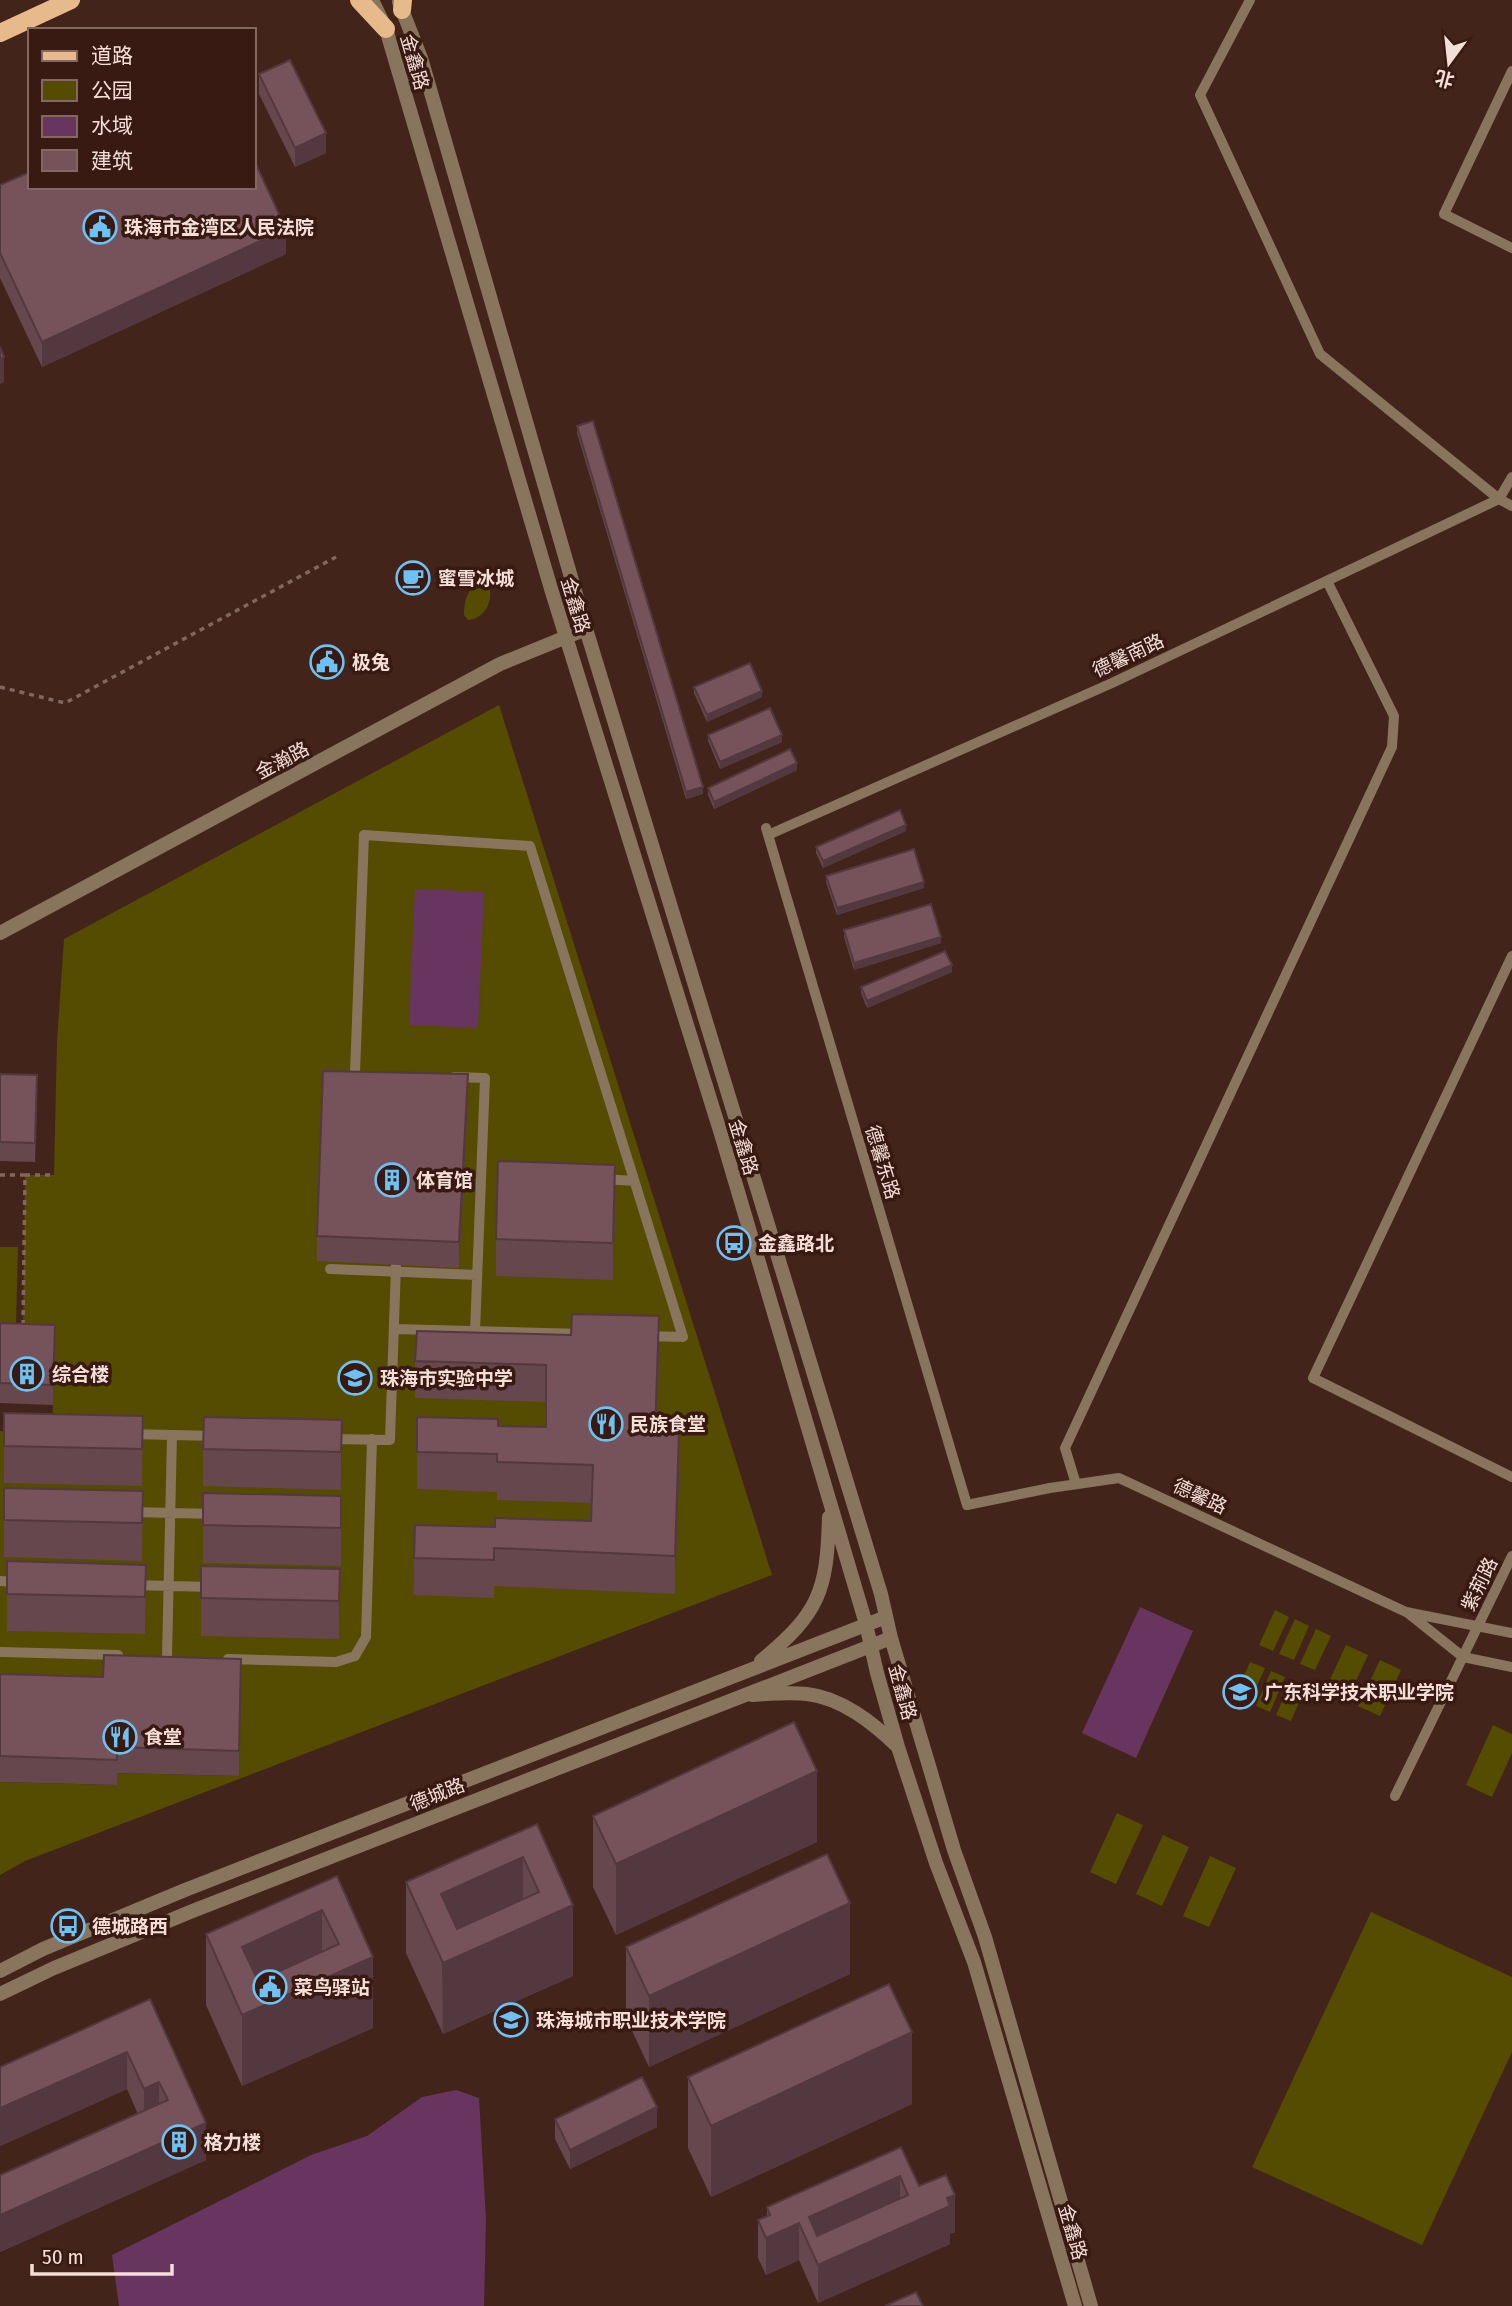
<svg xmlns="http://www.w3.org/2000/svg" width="1512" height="2306" viewBox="0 0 1512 2306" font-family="'Fira Sans Condensed','Noto Sans SC',sans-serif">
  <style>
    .green { fill: #554b01 }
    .water { fill: #683561 }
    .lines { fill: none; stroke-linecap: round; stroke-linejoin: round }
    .path { stroke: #82675f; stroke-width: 3.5; stroke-dasharray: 5 5; stroke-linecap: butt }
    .service { stroke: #89745d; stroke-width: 10 }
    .minor { stroke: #89745d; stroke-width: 14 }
    .tertiary { stroke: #89745d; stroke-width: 14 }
    .primary { stroke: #e6ba8b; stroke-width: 18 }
    .wall { fill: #65474d }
    .shaded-wall { fill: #53393f }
    .building { fill: #76525a; stroke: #53393f; stroke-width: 2; fill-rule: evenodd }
    .labels { text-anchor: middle; stroke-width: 7; stroke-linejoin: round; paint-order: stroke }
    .street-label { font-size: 19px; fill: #f4ded8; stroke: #381a12 }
    .poi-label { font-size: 19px; font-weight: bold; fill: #f4ded8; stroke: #381a12; text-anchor: start }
  </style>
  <rect width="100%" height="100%" fill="#43241b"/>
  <path class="green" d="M 480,582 L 488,584 C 495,599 485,619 468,620 L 464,615 C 464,601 467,589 480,582 Z
    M 499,705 L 772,1575 L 25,1861 L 0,1875 L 0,1782 L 117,1785 L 117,1773 L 238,1776 L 241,1688 L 0,1699 L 0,1431 L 52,1432 L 53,1405 L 23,1336 L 25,1175 L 54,1175 L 57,1041 L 64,939 Z
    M 0,1247 L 18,1247 L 16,1326 L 0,1326 Z
    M 1275,1610 L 1289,1617 L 1273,1651 L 1259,1645 Z
    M 1295,1619 L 1309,1626 L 1294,1660 L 1279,1654 Z
    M 1316,1629 L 1331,1636 L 1315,1670 L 1300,1664 Z
    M 1346,1645 L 1368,1655 L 1347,1700 L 1325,1690 Z
    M 1380,1660 L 1401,1670 L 1380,1716 L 1358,1706 Z
    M 1250,1662 L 1265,1668 L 1249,1703 L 1235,1697 Z
    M 1271,1671 L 1285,1677 L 1270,1712 L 1256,1706 Z
    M 1291,1681 L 1306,1687 L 1291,1721 L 1276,1715 Z
    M 1493,1725 L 1512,1734 L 1512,1753 L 1492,1797 L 1466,1785 Z
    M 1117,1813 L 1143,1825 L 1116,1884 L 1090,1872 Z
    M 1163,1835 L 1189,1847 L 1162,1906 L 1136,1894 Z
    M 1210,1856 L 1236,1868 L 1209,1927 L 1183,1916 Z
    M 1371,1912 L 1512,1977 L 1512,2052 L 1422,2245 L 1252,2167 Z"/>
  <path class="water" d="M 415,889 L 484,892 L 478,1028 L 409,1025 Z
    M 1140,1607 L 1193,1631 L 1136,1758 L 1082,1733 Z
    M 456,2090 L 479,2098 L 486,2219 L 484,2306 L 119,2306 L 112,2255 L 311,2155 L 367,2136 L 422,2097 Z"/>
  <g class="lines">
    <path class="path" d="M 0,687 L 65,703 L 336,557
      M 0,1175 L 25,1175 L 23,1327
      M 25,1175 L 54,1175"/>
    <path class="service" d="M 1250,0 L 1200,95 L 1320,354 L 1499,499 L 1512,506
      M 1512,71 L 1444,214 L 1512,248
      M 1499,499 L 1512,477
      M 766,828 L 967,1505 L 1050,1488 L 1119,1478 L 1406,1612 L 1512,1633
      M 768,835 L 1112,683 L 1499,499
      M 1512,956 L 1313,1378 L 1512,1477
      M 355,1073 L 364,835 L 530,846 L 683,1337 L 645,1336
      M 454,1077 L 485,1078 L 475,1331
      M 603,1179 L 634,1181
      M 330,1269 L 477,1275
      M 394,1329 L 583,1334
      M 130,1434 L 216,1436
      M 330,1439 L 390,1440 L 396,1265
      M 1076,1484 L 1065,1448 L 1392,747 L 1394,716 L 1327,581
      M 131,1512 L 217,1514
      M 0,1581 L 18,1582
      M 132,1585 L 214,1587
      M 1408,1613 L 1463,1657 L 1512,1667
      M 0,1652 L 118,1655
      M 167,1657 L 172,1435
      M 228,1659 L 336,1662 L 355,1656 L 366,1637 L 372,1439
      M 1395,1796 L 1512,1556"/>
    <path class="minor" d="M 0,933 L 500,664 L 586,629"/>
    <path class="tertiary" d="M 372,0 L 386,29 L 552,592 L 721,1134 L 866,1624 L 877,1673 L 898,1747 L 936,1863 L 974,1962 L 1075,2306
      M 399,2 L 421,58 L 586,629 L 881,1594 L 891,1638 L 954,1850 L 985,1937 L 1091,2306
      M 761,1661 C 819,1613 827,1592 829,1517
      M 752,1695 C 770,1694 789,1692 807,1694 C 842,1698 873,1723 897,1746
      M 0,1971 L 43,1949 L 185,1890 L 886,1617
      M 0,1994 L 54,1968 L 195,1910 L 891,1638"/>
    <path class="primary" d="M 359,0 L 386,29
      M 402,10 L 403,0
      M 0,33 L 71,0"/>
  </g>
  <path class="wall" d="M 259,74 L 326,153 L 295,167 L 259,94 Z
    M 0,185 L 286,254 L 42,367 L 0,278 Z
    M 577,426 L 703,794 L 686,799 L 577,433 Z
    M 694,687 L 762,697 L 707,722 L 694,693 Z
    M 708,735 L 782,742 L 720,769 L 708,741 Z
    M 797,770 L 714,809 L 708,795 L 708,788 Z
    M 906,831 L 823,868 L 816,853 L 816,847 Z
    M 826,876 L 924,888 L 837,915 L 826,882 Z
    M 844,930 L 941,943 L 854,970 L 844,937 Z
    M 952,972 L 867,1008 L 861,993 L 861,987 Z
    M 0,1074 L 37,1095 L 35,1162 L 0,1161 Z
    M 468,1099 L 459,1268 L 317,1261 L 317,1236 Z
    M 615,1203 L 613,1280 L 496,1276 L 496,1239 Z
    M 0,1323 L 55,1345 L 53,1405 L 0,1403 Z
    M 659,1354 L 657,1431 L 679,1469 L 675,1594 L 494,1586 L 494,1598 L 414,1595 L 414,1558 L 495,1527 L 591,1521 L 591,1503 L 497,1500 L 497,1492 L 417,1489 L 417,1452 L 498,1426 L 546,1427 L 546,1402 L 415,1398 L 415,1361 Z
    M 4,1413 L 143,1416 L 142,1486 L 4,1483 Z
    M 342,1420 L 341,1490 L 203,1486 L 203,1449 Z
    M 4,1488 L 143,1491 L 142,1561 L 4,1557 Z
    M 203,1493 L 341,1496 L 341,1566 L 203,1563 Z
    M 7,1561 L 146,1565 L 145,1634 L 7,1631 Z
    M 201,1566 L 340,1569 L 339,1639 L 201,1636 Z
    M 0,1674 L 241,1684 L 239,1776 L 117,1773 L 117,1785 L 0,1782 Z
    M 593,1816 L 817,1842 L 616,1935 L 593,1887 Z
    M 537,1824 L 573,1976 L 443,2034 L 406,1953 L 406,1882 Z
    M 337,1876 L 373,2028 L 242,2086 L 206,2005 L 206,1934 Z
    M 626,1947 L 850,1974 L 649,2067 L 626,2018 Z
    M 150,1999 L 206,2160 L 0,2252 L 0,2175 L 138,2114 L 127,2089 L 0,2146 Z
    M 688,2077 L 912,2104 L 711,2197 L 688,2148 Z
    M 555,2119 L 657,2127 L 570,2169 L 555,2139 Z
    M 901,2147 L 919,2186 L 955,2232 L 950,2234 L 950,2244 L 818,2303 L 799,2260 L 766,2275 L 758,2258 L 758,2220 L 767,2217 L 767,2207 Z"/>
  <path class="shaded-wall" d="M 326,133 L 326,153 L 295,167 L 295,148 Z
    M 286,229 L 286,254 L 42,367 L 42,342 Z
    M 4,357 L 4,382 L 0,384 L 0,359 Z
    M 762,691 L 762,697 L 707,722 L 707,715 Z
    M 782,735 L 782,742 L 720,769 L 720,762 Z
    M 797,763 L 797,770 L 714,809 L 714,802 Z
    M 703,787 L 703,794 L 686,799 L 686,792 Z
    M 906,825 L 906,831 L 823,868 L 823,861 Z
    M 924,882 L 924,888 L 837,915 L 837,908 Z
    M 941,937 L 941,943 L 854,970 L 854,963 Z
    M 952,965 L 952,972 L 867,1008 L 867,1001 Z
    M 468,1074 L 468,1099 L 459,1268 L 459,1242 Z
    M 615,1165 L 615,1203 L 613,1280 L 613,1243 Z
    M 659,1316 L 659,1354 L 655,1468 L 655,1431 Z
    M 55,1325 L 55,1345 L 53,1405 L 53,1385 Z
    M 342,1420 L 342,1457 L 341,1490 L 341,1452 Z
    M 679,1431 L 679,1469 L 675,1594 L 675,1556 Z
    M 340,1569 L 340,1607 L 339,1639 L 339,1601 Z
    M 241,1659 L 241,1684 L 239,1776 L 239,1751 Z
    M 817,1771 L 817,1842 L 616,1935 L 616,1864 Z
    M 523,1857 L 523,1927 L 573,1905 L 573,1976 L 443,2034 L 441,1894 Z
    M 850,1903 L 850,1974 L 649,2067 L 649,1996 Z
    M 322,1910 L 322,1979 L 373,1957 L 373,2028 L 242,2086 L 242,1947 Z
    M 912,2032 L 912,2104 L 711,2197 L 711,2126 Z
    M 127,2052 L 127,2089 L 0,2146 L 0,2108 Z
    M 159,2082 L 159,2119 L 144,2126 L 144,2089 Z
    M 657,2107 L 657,2127 L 570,2169 L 570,2150 Z
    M 206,2123 L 206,2160 L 0,2252 L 0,2215 Z
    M 900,2176 L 900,2214 L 813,2253 L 809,2217 Z
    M 955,2195 L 955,2232 L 950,2234 L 950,2244 L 818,2303 L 818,2265 Z
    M 799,2223 L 799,2260 L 766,2275 L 766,2238 Z"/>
  <path class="building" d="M 290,60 L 326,133 L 295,148 L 259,74 Z
    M 254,160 L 286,229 L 42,342 L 0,253 L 0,185 L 30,172 L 30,187 L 254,187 Z
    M 0,347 L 4,357 L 0,359 Z
    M 593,421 L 703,787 L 686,792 L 577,426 Z
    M 750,663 L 762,691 L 707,715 L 694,687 Z
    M 770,708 L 782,735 L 720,762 L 708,735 Z
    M 790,749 L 797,763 L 714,802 L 708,788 Z
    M 900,810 L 906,825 L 823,861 L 816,847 Z
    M 914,849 L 924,882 L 837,908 L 826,876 Z
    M 931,904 L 941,937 L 854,963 L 844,930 Z
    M 945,951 L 952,965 L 867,1001 L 861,987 Z
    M 323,1071 L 468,1074 L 459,1242 L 317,1236 Z
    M 0,1074 L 37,1075 L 35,1143 L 0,1142 Z
    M 498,1161 L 615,1165 L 613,1243 L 496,1239 Z
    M 572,1314 L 659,1316 L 655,1431 L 679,1431 L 675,1556 L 494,1548 L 494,1560 L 414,1558 L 415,1525 L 495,1527 L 495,1518 L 591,1521 L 593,1465 L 497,1462 L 497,1454 L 417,1452 L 417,1417 L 498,1419 L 498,1426 L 546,1427 L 546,1365 L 415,1361 L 417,1331 L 571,1335 Z
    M 0,1323 L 55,1325 L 53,1385 L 0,1383 Z
    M 4,1413 L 143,1416 L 142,1449 L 4,1446 Z
    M 204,1417 L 342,1420 L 341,1452 L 203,1449 Z
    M 4,1488 L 143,1491 L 142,1523 L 4,1520 Z
    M 203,1493 L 341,1496 L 341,1528 L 203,1525 Z
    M 7,1561 L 146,1565 L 145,1597 L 7,1594 Z
    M 201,1566 L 340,1569 L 339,1601 L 201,1598 Z
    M 104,1655 L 241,1659 L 239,1751 L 117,1747 L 117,1760 L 0,1756 L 0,1674 L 103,1677 Z
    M 794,1722 L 817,1771 L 616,1864 L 593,1816 Z
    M 537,1824 L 573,1905 L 443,1963 L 406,1882 ZM 523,1857 L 539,1892 L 457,1929 L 441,1894 Z
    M 827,1854 L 850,1903 L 649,1996 L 626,1947 Z
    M 337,1876 L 373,1957 L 242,2015 L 206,1934 ZM 322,1910 L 339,1944 L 258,1981 L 242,1947 Z
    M 889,1984 L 912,2032 L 711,2126 L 688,2077 Z
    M 150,1999 L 206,2123 L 0,2215 L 0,2175 L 168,2100 L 159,2082 L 144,2089 L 127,2052 L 0,2108 L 0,2067 Z
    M 642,2077 L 657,2107 L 570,2150 L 555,2119 Z
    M 901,2147 L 919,2186 L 946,2175 L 955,2195 L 947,2198 L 950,2206 L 818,2265 L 799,2223 L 766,2238 L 758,2220 L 770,2215 L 767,2207 ZM 900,2176 L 908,2195 L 817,2236 L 809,2217 Z
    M 916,2292 L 923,2306 L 885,2306 Z"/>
  <defs>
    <symbol id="civic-ring" viewBox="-11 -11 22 22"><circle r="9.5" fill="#381a12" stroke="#6ec2f3" stroke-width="1.5"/><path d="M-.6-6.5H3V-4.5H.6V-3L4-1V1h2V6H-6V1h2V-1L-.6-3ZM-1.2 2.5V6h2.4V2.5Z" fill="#6ec2f3"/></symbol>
    <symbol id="cafe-ring" viewBox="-11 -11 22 22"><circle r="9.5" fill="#381a12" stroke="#6ec2f3" stroke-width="1.5"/><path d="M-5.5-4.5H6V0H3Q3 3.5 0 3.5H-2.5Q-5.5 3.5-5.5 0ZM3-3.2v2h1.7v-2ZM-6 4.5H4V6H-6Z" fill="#6ec2f3"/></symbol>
    <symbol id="building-ring" viewBox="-11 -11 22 22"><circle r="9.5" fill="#381a12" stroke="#6ec2f3" stroke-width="1.5"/><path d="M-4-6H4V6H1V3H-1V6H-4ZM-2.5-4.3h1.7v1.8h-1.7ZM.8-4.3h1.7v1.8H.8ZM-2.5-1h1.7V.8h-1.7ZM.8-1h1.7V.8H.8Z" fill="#6ec2f3"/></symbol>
    <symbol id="bus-ring" viewBox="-11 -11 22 22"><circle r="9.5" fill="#381a12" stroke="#6ec2f3" stroke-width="1.5"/><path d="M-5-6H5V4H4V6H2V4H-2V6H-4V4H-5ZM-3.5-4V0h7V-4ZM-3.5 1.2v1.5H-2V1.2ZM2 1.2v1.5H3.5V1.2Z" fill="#6ec2f3"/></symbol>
    <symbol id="school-ring" viewBox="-11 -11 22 22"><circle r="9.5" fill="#381a12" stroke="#6ec2f3" stroke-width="1.5"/><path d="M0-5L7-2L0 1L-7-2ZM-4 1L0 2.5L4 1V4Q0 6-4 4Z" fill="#6ec2f3"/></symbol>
    <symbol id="restaurant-ring" viewBox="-11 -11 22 22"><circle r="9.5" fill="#381a12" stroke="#6ec2f3" stroke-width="1.5"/><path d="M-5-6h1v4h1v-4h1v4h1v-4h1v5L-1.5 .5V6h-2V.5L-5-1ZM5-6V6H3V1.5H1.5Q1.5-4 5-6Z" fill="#6ec2f3"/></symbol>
    <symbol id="university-ring" viewBox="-11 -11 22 22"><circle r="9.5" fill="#381a12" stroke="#6ec2f3" stroke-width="1.5"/><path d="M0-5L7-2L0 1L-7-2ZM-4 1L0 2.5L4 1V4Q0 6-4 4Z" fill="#6ec2f3"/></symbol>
  </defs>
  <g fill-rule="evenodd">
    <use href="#civic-ring" x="81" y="208" width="38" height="38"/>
    <use href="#cafe-ring" x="394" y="559" width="38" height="38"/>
    <use href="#civic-ring" x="308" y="643" width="38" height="38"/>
    <use href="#building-ring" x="373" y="1161" width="38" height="38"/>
    <use href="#bus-ring" x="715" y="1224" width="38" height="38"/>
    <use href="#building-ring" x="8" y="1355" width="38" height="38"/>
    <use href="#school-ring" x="336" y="1359" width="38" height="38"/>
    <use href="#restaurant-ring" x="587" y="1405" width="38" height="38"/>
    <use href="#university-ring" x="1221" y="1673" width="38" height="38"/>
    <use href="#restaurant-ring" x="101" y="1718" width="38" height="38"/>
    <use href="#bus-ring" x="49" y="1907" width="38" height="38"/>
    <use href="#civic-ring" x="251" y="1968" width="38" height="38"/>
    <use href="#university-ring" x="492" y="2001" width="38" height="38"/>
    <use href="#building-ring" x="160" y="2123" width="38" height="38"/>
  </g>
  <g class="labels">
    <g class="street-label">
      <text transform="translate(415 62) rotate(74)" y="7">金鑫路</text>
      <text transform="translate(576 605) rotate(73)" y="7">金鑫路</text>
      <text transform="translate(1128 655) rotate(-25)" y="7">德馨南路</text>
      <text transform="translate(282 760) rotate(-28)" y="7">金瀚路</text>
      <text transform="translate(744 1147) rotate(73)" y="7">金鑫路</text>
      <text transform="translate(883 1162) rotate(73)" y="7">德馨东路</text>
      <text transform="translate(1200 1496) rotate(25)" y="7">德馨路</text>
      <text transform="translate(1479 1584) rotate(-64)" y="7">紫荊路</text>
      <text transform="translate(903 1692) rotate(75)" y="7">金鑫路</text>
      <text transform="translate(437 1794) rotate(-22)" y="7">德城路</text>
      <text transform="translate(1073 2232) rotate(74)" y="7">金鑫路</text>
    </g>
    <g class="poi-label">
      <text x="124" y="234">珠海市金湾区人民法院</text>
      <text x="438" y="585">蜜雪冰城</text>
      <text x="352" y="669">极兔</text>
      <text x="416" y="1187">体育馆</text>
      <text x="758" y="1250">金鑫路北</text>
      <text x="52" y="1381">综合楼</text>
      <text x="380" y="1385">珠海市实验中学</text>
      <text x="630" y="1431">民族食堂</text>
      <text x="1264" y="1699">广东科学技术职业学院</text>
      <text x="144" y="1744">食堂</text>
      <text x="92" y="1933">德城路西</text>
      <text x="294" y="1994">菜鸟驿站</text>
      <text x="536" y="2027">珠海城市职业技术学院</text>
      <text x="204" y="2149">格力楼</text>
    </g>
  </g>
  <rect x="28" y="28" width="228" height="161" fill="#381a12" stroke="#836861" stroke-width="2"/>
  <rect x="42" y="51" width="35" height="10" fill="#e6ba8b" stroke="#836861" stroke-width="2"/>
  <text x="91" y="63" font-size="21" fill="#f4ded8">道路</text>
  <rect x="42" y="80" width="35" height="21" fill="#554b01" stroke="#836861" stroke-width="2"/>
  <text x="91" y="98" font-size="21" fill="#f4ded8">公园</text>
  <rect x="42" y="116" width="35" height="21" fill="#683561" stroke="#836861" stroke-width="2"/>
  <text x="91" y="133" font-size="21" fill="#f4ded8">水域</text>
  <rect x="42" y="150" width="35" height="21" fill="#76525a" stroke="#836861" stroke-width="2"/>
  <text x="91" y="168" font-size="21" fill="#f4ded8">建筑</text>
  <g transform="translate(1449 63) rotate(195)" stroke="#381a12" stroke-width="5" paint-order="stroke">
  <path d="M0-5L12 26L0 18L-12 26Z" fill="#f4ded8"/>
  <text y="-10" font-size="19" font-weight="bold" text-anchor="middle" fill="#f4ded8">北</text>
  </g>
  <path d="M32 2264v10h140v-10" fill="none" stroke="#f4ded8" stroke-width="3.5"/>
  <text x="42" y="2264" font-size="21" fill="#f4ded8" stroke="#381a12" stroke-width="5" paint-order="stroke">50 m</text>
</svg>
